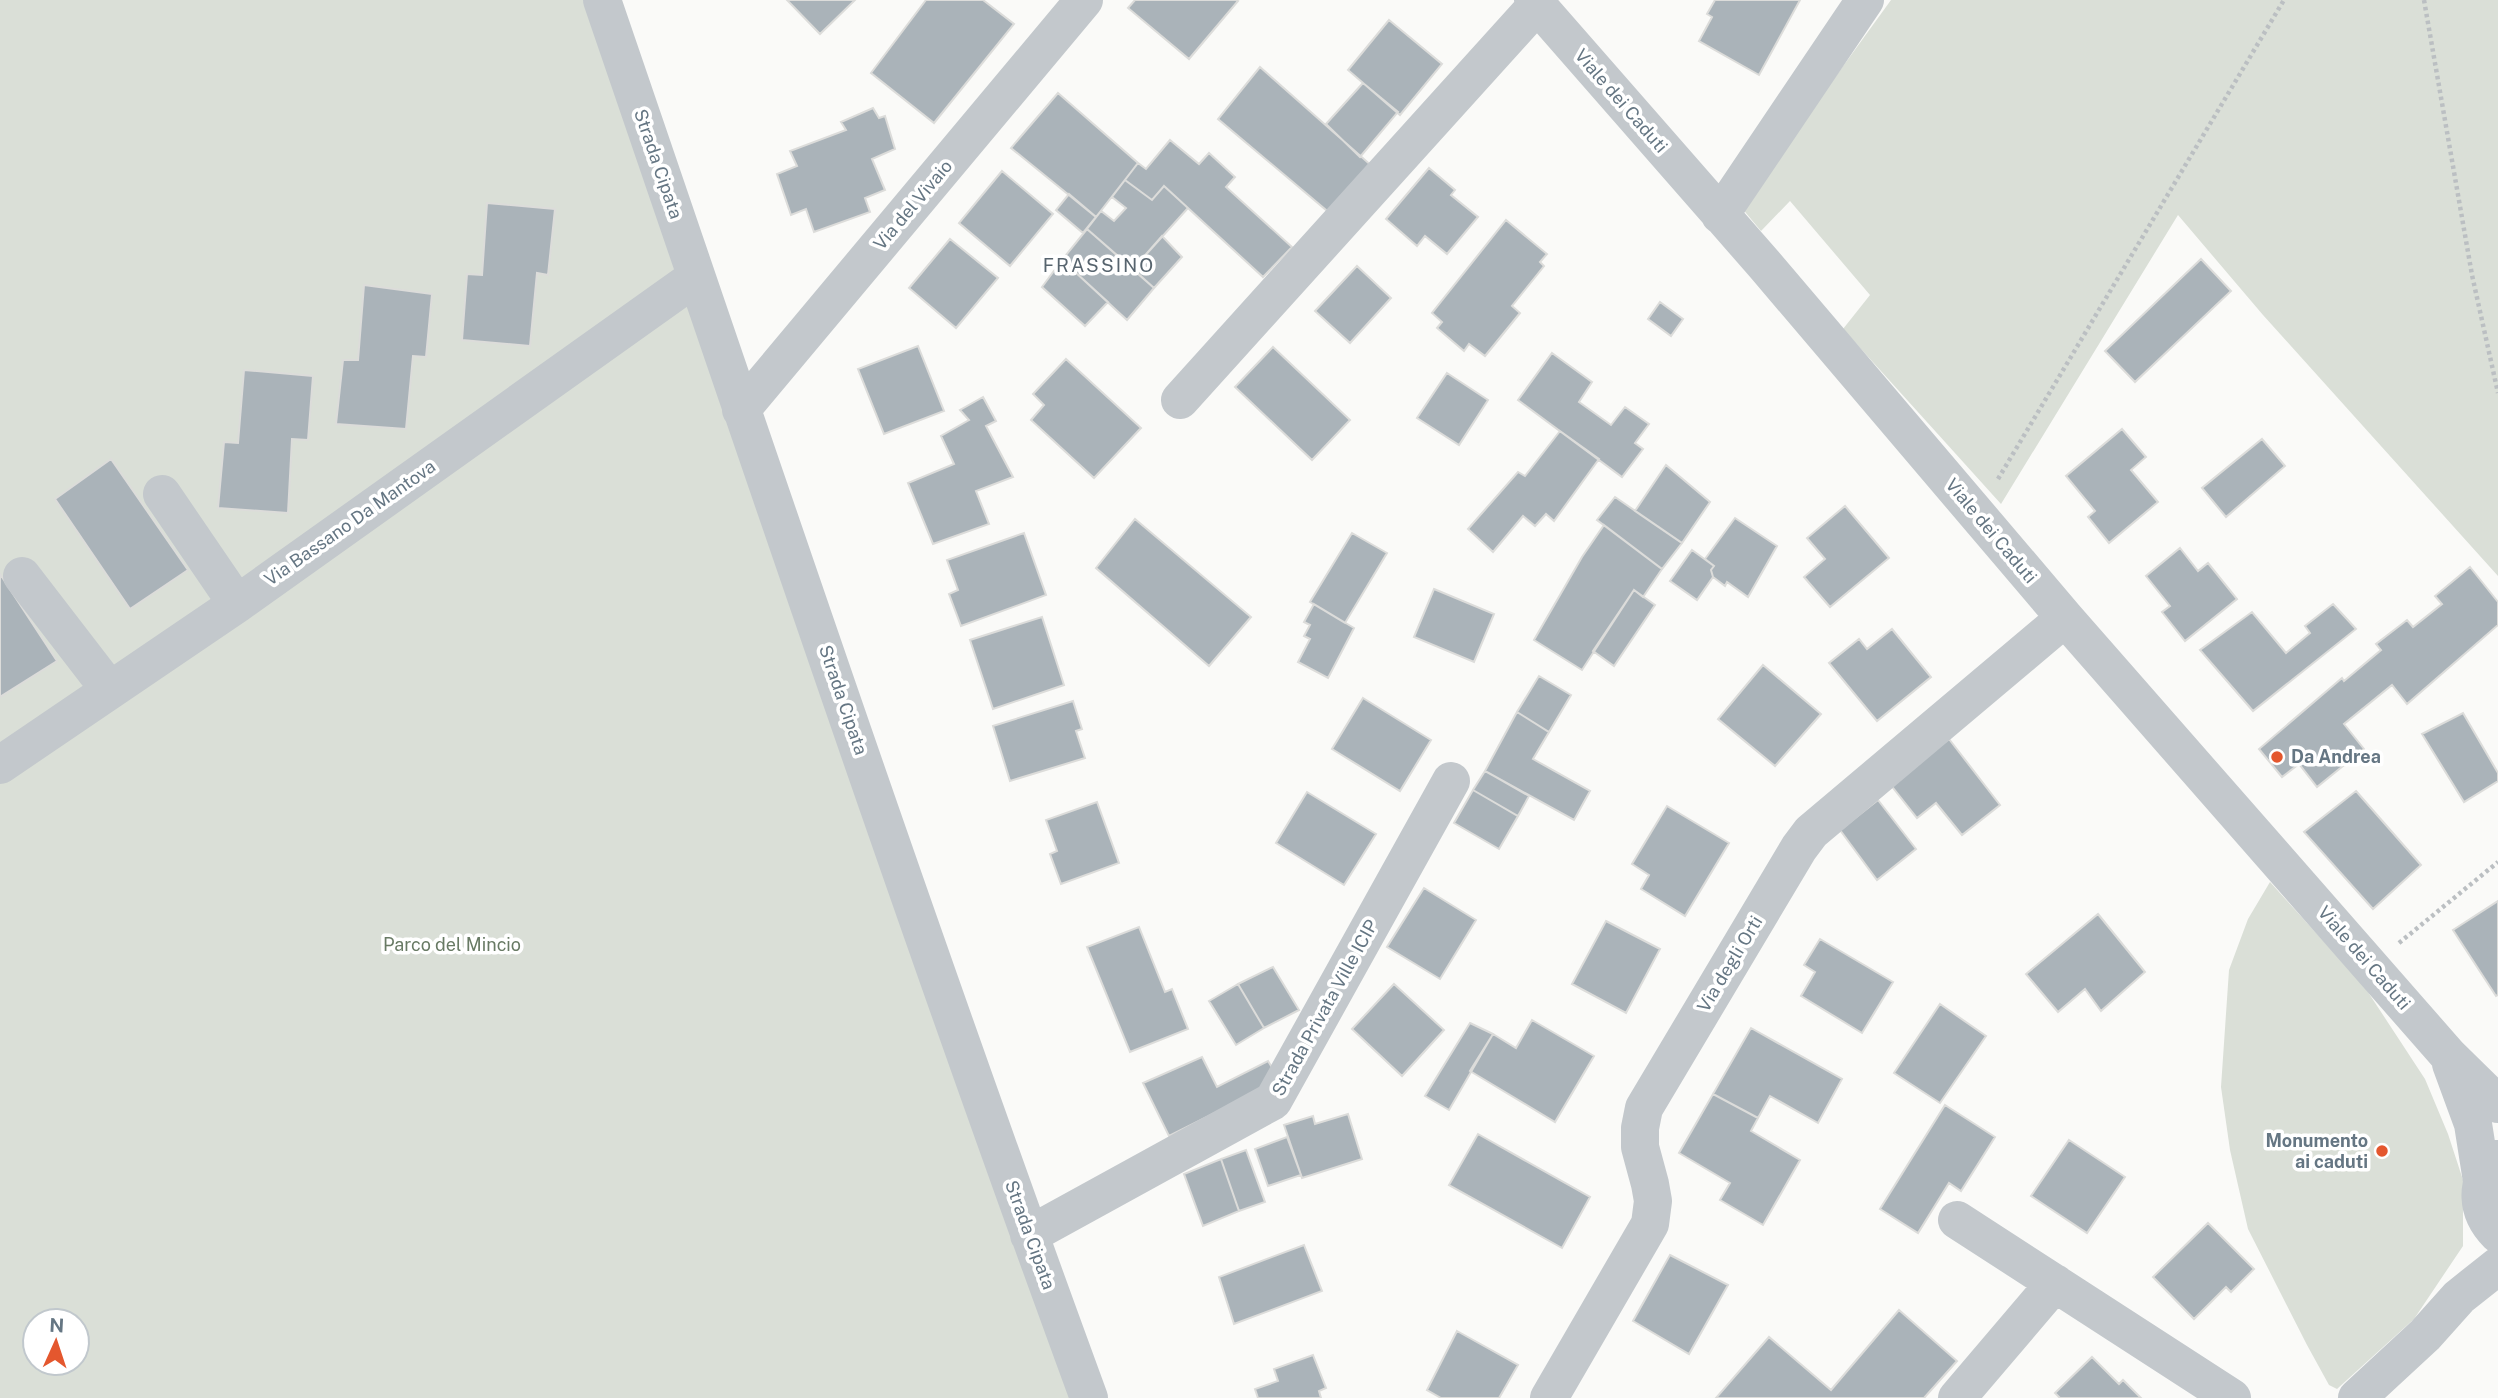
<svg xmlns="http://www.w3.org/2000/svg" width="2498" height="1398" viewBox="0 0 2498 1398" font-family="'Public Sans',sans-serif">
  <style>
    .green { fill: #dadfd7; fill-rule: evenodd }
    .building { fill: #aab3b9; stroke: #dcdcda; stroke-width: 2 }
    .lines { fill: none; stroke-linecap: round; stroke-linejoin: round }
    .path { stroke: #bbbfc2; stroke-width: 4.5; stroke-dasharray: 3.5 3.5; stroke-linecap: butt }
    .minor { stroke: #c3c8cc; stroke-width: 38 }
    .poi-dot { fill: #e4572e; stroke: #fff; stroke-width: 2.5 }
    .labels { text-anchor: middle; stroke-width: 7; stroke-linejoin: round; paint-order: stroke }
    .street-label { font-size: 18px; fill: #657683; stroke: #fff }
    .poi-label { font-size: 18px; font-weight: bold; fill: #657683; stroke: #fff; text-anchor: start }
    .park-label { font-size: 18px; fill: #687a64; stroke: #fff }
    .neighbourhood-label { font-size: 19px; letter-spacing: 2px; fill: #57646e; stroke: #fff }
  </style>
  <rect width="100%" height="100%" fill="#fafaf8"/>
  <path class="green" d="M 0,0 L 603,0 L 1089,1398 L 0,1398 ZM 35,1321 L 77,1321 L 77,1363 L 35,1363 Z
    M 1891,0 L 2498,0 L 2498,576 L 2263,315 L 2178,215 L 2001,504 L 1843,329 L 1870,295 L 1790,201 L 1761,231 L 1741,207 Z
    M 2270,882 L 2364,986 L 2425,1079 L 2448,1134 L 2463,1180 L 2463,1246 L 2414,1319 L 2337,1389 L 2329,1385 L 2307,1345 L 2248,1229 L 2230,1150 L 2221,1087 L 2229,970 L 2248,919 Z"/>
  <path class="building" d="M 787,0 L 855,0 L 820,34 Z
    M 926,0 L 983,0 L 1014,24 L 934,123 L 871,73 Z
    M 1135,0 L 1236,0 L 1238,1 L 1189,59 L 1128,8 Z
    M 1715,0 L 1800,0 L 1759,75 L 1699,41 L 1712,17 L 1707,14 Z
    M 1389,20 L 1442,64 L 1400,115 L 1348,70 Z
    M 1260,67 L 1373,167 L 1332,215 L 1218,119 Z
    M 1363,83 L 1398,112 L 1360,157 L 1326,124 Z
    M 1058,93 L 1138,163 L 1096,217 L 1011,148 Z
    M 873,108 L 879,118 L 885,116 L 895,149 L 872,159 L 885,190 L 865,198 L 870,212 L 814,232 L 806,209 L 791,215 L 777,174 L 797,166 L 790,151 L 846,130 L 841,122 Z
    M 1170,140 L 1199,164 L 1209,153 L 1235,177 L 1226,187 L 1292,247 L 1263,277 L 1164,186 L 1152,200 L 1125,180 L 1138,163 L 1146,169 Z
    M 1429,168 L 1455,190 L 1451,195 L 1478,217 L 1447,254 L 1425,236 L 1417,246 L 1386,219 Z
    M 1002,171 L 1053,214 L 1010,266 L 959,223 Z
    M 1125,180 L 1152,200 L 1164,186 L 1188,208 L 1133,269 L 1087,229 L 1101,211 L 1114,221 L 1126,208 L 1112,197 Z
    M 1069,194 L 1096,217 L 1083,233 L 1056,210 Z
    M 487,203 L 555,209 L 548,275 L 537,273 L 530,346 L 462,340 L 467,274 L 482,275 Z
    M 1506,220 L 1547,254 L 1540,262 L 1544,266 L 1512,306 L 1520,313 L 1485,356 L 1469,344 L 1464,351 L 1437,328 L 1442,322 L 1432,313 Z
    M 1087,229 L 1154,288 L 1127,320 L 1062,260 Z
    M 1162,236 L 1182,257 L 1154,288 L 1133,269 Z
    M 950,239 L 998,278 L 956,328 L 909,288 Z
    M 2201,259 L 2231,291 L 2135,382 L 2105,351 Z
    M 1062,260 L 1108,302 L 1085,326 L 1042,287 Z
    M 1357,266 L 1391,298 L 1350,343 L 1315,311 Z
    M 364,285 L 432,294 L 426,357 L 413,356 L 406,429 L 336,424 L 343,360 L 358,360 Z
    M 1660,302 L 1683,319 L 1671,336 L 1648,319 Z
    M 918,346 L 944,411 L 884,434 L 858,369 Z
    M 1273,347 L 1350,420 L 1312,460 L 1235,387 Z
    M 1552,353 L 1592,382 L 1579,402 L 1611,425 L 1625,407 L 1649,424 L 1635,443 L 1643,449 L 1622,477 L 1518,400 Z
    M 1066,359 L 1141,428 L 1094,478 L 1031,420 L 1044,405 L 1033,394 Z
    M 244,370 L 313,376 L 308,440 L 292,439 L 288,513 L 218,508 L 224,442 L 238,443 Z
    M 1447,373 L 1488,400 L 1459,445 L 1417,418 Z
    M 983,397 L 996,421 L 986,426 L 1013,477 L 976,491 L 989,524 L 933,544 L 908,483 L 954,464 L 941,436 L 969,420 L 960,410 Z
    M 2122,429 L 2146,457 L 2131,470 L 2158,502 L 2109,543 L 2088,517 L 2095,511 L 2066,476 Z
    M 1560,431 L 1599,459 L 1554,521 L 1546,514 L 1535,526 L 1523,516 L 1493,552 L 1468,529 L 1518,472 L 1525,476 Z
    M 2262,439 L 2285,466 L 2226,517 L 2202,488 Z
    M 111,459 L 188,570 L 130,609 L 55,499 Z
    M 1666,465 L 1710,502 L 1682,543 L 1635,511 Z
    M 1615,497 L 1682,543 L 1662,569 L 1597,520 Z
    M 1845,506 L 1889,558 L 1830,607 L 1804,577 L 1825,559 L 1807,538 Z
    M 1735,518 L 1777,546 L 1748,597 L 1727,582 L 1725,586 L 1713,577 L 1711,570 L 1714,566 L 1705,559 Z
    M 1135,519 L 1251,617 L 1209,666 L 1096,568 Z
    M 1604,525 L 1662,569 L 1643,597 L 1634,590 L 1582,670 L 1534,640 L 1582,557 Z
    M 1024,533 L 1046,595 L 961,626 L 949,594 L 958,590 L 947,560 Z
    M 1352,533 L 1387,553 L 1345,623 L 1310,602 Z
    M 2180,548 L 2198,571 L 2208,563 L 2237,599 L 2185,641 L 2162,612 L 2170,606 L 2146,576 Z
    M 1692,550 L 1714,566 L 1711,570 L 1713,577 L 1697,600 L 1670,581 Z
    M 2470,567 L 2498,602 L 2498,625 L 2407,704 L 2392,685 L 2344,724 L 2364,749 L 2317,787 L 2299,764 L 2282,777 L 2259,749 L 2342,678 L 2344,681 L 2381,650 L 2376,644 L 2407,620 L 2413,627 L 2442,604 L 2435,596 Z
    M 0,574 L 57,661 L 0,697 Z
    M 1434,589 L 1494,614 L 1474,662 L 1414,637 Z
    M 1634,590 L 1655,605 L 1614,666 L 1593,651 Z
    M 1314,604 L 1354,628 L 1328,678 L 1298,662 L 1310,639 L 1304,636 L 1310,625 L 1304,622 Z
    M 2333,604 L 2356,629 L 2253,711 L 2200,650 L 2252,612 L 2286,653 L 2310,633 L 2305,626 Z
    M 1042,617 L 1064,685 L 993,709 L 970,640 Z
    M 1892,629 L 1931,677 L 1877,721 L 1829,663 L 1859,639 L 1867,649 Z
    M 1763,665 L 1821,714 L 1775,766 L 1718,719 Z
    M 1539,676 L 1571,695 L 1549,732 L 1517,712 Z
    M 1363,698 L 1431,740 L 1400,791 L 1332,749 Z
    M 1073,701 L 1082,729 L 1076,731 L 1085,758 L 1010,781 L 993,726 Z
    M 1517,712 L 1549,732 L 1533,759 L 1590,791 L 1574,820 L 1485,771 Z
    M 2463,713 L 2498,773 L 2498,781 L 2464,802 L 2422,734 Z
    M 1949,739 L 2000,805 L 1962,835 L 1936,803 L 1917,818 L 1890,784 Z
    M 1485,771 L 1529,796 L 1518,816 L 1473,790 Z
    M 1473,790 L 1518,816 L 1499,849 L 1454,823 Z
    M 2356,791 L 2421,865 L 2373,909 L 2304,832 Z
    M 1307,792 L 1376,834 L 1344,885 L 1276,843 Z
    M 1878,800 L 1916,849 L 1877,880 L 1840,830 Z
    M 1097,802 L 1119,863 L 1061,884 L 1050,854 L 1057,851 L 1046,820 Z
    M 1667,806 L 1729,843 L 1685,916 L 1641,889 L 1649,875 L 1632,864 Z
    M 1424,888 L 1476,920 L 1440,979 L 1387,947 Z
    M 2498,901 L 2498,995 L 2496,996 L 2453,930 Z
    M 2098,914 L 2145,972 L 2101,1011 L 2085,989 L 2058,1012 L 2026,974 Z
    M 1606,921 L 1660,949 L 1626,1013 L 1572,984 Z
    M 1139,927 L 1165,992 L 1172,989 L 1188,1029 L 1130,1052 L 1087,947 Z
    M 1820,939 L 1893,982 L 1862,1033 L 1801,996 L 1815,972 L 1804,965 Z
    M 1273,967 L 1299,1010 L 1264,1028 L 1238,984 Z
    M 1238,984 L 1264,1028 L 1236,1045 L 1209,1001 Z
    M 1394,984 L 1444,1030 L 1402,1076 L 1352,1029 Z
    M 1940,1004 L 1986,1036 L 1940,1103 L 1894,1073 Z
    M 1532,1020 L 1594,1056 L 1555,1122 L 1470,1071 L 1493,1034 L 1516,1048 Z
    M 1470,1023 L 1493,1034 L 1449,1110 L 1425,1096 Z
    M 1751,1028 L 1842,1079 L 1818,1123 L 1770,1096 L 1758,1118 L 1713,1094 Z
    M 1202,1057 L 1217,1087 L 1268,1061 L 1275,1072 L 1261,1090 L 1169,1136 L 1143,1083 Z
    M 1713,1094 L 1758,1118 L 1751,1131 L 1800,1160 L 1763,1225 L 1720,1200 L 1730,1183 L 1679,1153 Z
    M 1945,1105 L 1995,1137 L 1961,1191 L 1949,1183 L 1918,1233 L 1880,1209 Z
    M 1348,1114 L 1362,1159 L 1302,1178 L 1284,1125 L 1313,1116 L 1315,1124 Z
    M 1478,1134 L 1590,1197 L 1562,1248 L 1449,1185 Z
    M 1287,1137 L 1301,1175 L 1268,1186 L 1255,1149 Z
    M 2069,1140 L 2125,1177 L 2087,1233 L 2031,1196 Z
    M 1246,1150 L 1265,1202 L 1239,1211 L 1221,1159 Z
    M 1221,1159 L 1239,1211 L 1203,1226 L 1184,1174 Z
    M 2208,1223 L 2254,1269 L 2231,1292 L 2226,1287 L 2194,1319 L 2153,1277 Z
    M 1304,1245 L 1322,1291 L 1234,1324 L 1219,1277 Z
    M 1670,1255 L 1728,1285 L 1689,1354 L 1633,1321 Z
    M 1899,1310 L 1957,1361 L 1924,1398 L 1716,1398 L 1769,1337 L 1831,1390 Z
    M 1457,1331 L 1518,1365 L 1499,1398 L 1441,1398 L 1427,1390 Z
    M 1313,1355 L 1326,1388 L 1319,1391 L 1321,1398 L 1258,1398 L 1255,1389 L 1278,1381 L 1274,1369 Z
    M 2092,1357 L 2119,1384 L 2123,1380 L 2141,1398 L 2060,1398 L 2055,1393 Z"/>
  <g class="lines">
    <path class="path" d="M 2424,0 L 2472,275 L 2498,393
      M 1998,479 L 2284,0
      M 2399,943 L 2498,862"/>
    <path class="minor" d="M 602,0 C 762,467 919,935 1089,1398
      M 1533,0 L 1764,264 L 2065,618 L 2448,1055 L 2498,1104
      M 1720,215 L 1865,0
      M 1180,400 L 1537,5
      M 741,410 L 1084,0
      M 162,494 L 237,604
      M 22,576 L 109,689
      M 0,765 L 237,604 L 696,277
      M 2451,1064 L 2473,1124 L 2482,1181
      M 2496,1159 C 2474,1183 2476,1212 2498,1234
      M 1957,1220 L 2232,1398
      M 1029,1235 L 1273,1101 L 1451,781
      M 1549,1398 L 1650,1224 L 1653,1201 L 1650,1184 L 1640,1147 L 1640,1128 L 1644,1108 L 1799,848 L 1811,832 L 2065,618
      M 1957,1398 L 2055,1283
      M 2357,1398 L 2425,1335 L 2459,1297 L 2498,1266"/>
  </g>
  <g class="poi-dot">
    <circle cx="2277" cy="757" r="7"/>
    <circle cx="2382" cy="1151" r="7"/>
  </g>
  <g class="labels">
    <g class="street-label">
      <text transform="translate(1621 101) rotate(49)" y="6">Viale dei Caduti</text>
      <text transform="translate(658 164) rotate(71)" y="6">Strada Cipata</text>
      <text transform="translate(913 205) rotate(-50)" y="6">Via del Vivaio</text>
      <text transform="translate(350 523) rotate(-35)" y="6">Via Bassano Da Mantova</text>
      <text transform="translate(1991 531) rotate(50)" y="6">Viale dei Caduti</text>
      <text transform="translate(843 700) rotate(71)" y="6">Strada Cipata</text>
      <text transform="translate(2364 958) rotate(49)" y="6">Viale dei Caduti</text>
      <text transform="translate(1730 964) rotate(-59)" y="6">Via degli Orti</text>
      <text transform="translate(1325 1008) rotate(-61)" y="6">Strada Privata Ville ICIP</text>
      <text transform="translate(1030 1235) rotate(70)" y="6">Strada Cipata</text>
    </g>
    <g class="poi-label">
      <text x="2291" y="763">Da Andrea</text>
      <text x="2368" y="1147" text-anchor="end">Monumento<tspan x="2368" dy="21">ai caduti</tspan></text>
    </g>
    <g class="park-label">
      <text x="452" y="951">Parco del Mincio</text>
    </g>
    <g class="neighbourhood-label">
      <text x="1099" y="272">FRASSINO</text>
    </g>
  </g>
  <g transform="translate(56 1342) rotate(3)"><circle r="33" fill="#ffffff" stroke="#c1c8cd" stroke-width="2"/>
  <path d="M0-5L12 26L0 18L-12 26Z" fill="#e4572e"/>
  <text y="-10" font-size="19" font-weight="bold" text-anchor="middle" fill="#657683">N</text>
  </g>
</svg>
